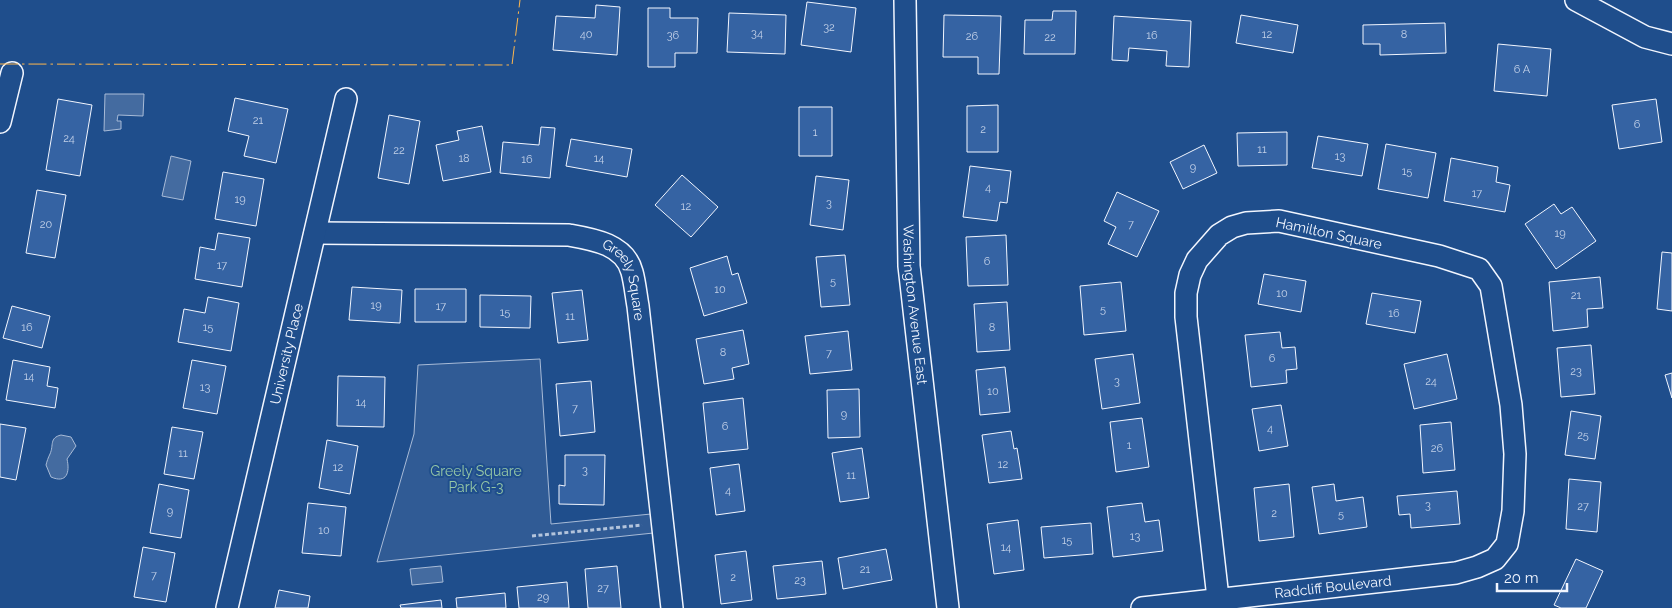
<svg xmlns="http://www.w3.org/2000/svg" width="1672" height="608" viewBox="0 0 1672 608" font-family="Raleway,sans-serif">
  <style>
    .built { fill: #305b95; stroke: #a8bbd7 }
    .water { fill: #446ba0; stroke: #a8bbd7 }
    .building { fill: #3563a3; stroke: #f2f6ff }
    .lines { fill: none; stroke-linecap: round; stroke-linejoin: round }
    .minor-casing { stroke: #f2f6ff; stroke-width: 24 }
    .path { stroke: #b3c4dc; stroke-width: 3; stroke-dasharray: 4 2.5; stroke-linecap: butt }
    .minor { stroke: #1f4e8c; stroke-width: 21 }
    .power { stroke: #ffb74d; stroke-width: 1; stroke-dasharray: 18 4 2.5 4; stroke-linecap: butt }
    .labels { text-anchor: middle; stroke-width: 4; stroke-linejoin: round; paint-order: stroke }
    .number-label { font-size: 11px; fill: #c3d1e8 }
    .street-label { font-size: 14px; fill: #f2f6ff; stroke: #1f4e8c }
    .park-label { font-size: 14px; fill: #97c8a6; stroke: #1f4e8c }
  </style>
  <rect width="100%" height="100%" fill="#1f4e8c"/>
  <path class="built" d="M 540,359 L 551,524 L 661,513 L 663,532 L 377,562 L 414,434 L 418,365 Z"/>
  <path class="water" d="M 105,94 L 144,94 L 143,116 L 118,115 L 117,121 L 121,121 L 121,129 L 104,131 Z
    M 171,156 L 191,161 L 183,200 L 162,196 Z
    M 61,435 L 71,437 L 76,446 L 67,459 C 70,472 67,484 51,477 L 46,465 C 47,461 48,458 50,454 C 54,445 49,438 61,435 Z
    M 441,566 L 443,582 L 412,585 L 410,569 Z"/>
  <path class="building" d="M 807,2 L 856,8 L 851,52 L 801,45 Z
    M 596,5 L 620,7 L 617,55 L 553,50 L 556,16 L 595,18 Z
    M 648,8 L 670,8 L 670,18 L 698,18 L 697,53 L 675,53 L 675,67 L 648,67 Z
    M 1053,11 L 1076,11 L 1075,54 L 1024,54 L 1025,20 L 1052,20 Z
    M 729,13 L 786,15 L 785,54 L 727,52 Z
    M 944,15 L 1001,16 L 999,74 L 978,74 L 978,57 L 943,57 Z
    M 1241,15 L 1298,25 L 1293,53 L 1236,43 Z
    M 1114,16 L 1191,21 L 1189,67 L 1166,66 L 1167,51 L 1129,48 L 1128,61 L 1112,60 Z
    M 1445,23 L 1446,53 L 1380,55 L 1380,44 L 1363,44 L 1363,25 Z
    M 1498,44 L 1551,49 L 1547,96 L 1494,91 Z
    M 235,98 L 288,109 L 276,163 L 244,156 L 249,136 L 228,131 Z
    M 58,99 L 92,105 L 80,176 L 46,170 Z
    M 1656,99 L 1662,142 L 1619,149 L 1612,105 Z
    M 998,105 L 998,152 L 967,152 L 967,106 Z
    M 799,107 L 832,107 L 832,156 L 799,156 Z
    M 389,115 L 420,121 L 409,184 L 378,178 Z
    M 482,126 L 491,172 L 443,181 L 436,145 L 459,140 L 457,131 Z
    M 541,127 L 555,128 L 550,178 L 500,173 L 503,142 L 539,145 Z
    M 1287,132 L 1287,165 L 1238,166 L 1237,133 Z
    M 1318,136 L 1368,144 L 1362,176 L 1312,168 Z
    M 571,139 L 632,149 L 627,177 L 566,166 Z
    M 1386,144 L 1436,153 L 1428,198 L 1378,189 Z
    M 1204,145 L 1217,173 L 1183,189 L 1170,162 Z
    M 1451,158 L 1498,167 L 1496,182 L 1510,185 L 1505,212 L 1444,201 Z
    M 970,166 L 1011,171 L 1007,203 L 1000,202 L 997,221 L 963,217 Z
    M 223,172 L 264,179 L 256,226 L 215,219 Z
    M 682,175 L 718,207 L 691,237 L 655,205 Z
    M 816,176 L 849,180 L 843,230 L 810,225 Z
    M 37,190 L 66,195 L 55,258 L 26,253 Z
    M 1117,192 L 1159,211 L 1137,257 L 1108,244 L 1116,227 L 1104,221 Z
    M 1554,204 L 1561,214 L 1572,207 L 1596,241 L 1556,269 L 1525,224 Z
    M 218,233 L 250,238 L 242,287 L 195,279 L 200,247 L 215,250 Z
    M 1006,235 L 1008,285 L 968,286 L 966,237 Z
    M 1662,252 L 1672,253 L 1672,311 L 1657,309 Z
    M 845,255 L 850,305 L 821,307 L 816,257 Z
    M 727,256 L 732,275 L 738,273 L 747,303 L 704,316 L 690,268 Z
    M 1264,274 L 1306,281 L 1301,312 L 1258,304 Z
    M 1600,277 L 1603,308 L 1587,309 L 1588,327 L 1553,331 L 1549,282 Z
    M 1121,282 L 1126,331 L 1084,335 L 1080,286 Z
    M 352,287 L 402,290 L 400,323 L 349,320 Z
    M 415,289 L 466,289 L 466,322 L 415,322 Z
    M 582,290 L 588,340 L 558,343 L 552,293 Z
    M 1372,293 L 1421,301 L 1415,333 L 1366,324 Z
    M 480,295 L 531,296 L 530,328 L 480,327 Z
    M 208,297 L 239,303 L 231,351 L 178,342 L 184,309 L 205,313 Z
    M 1007,302 L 1010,350 L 977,352 L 974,304 Z
    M 12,306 L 50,316 L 42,348 L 3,338 Z
    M 743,330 L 749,364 L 732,368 L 734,379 L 704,384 L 696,339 Z
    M 848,331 L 852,370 L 810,374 L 805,336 Z
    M 1280,332 L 1282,348 L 1295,347 L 1297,369 L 1286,370 L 1287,383 L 1251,387 L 1245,335 Z
    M 1591,345 L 1595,394 L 1561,397 L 1557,348 Z
    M 1133,354 L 1140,403 L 1102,409 L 1095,359 Z
    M 1447,354 L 1457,399 L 1414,409 L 1404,364 Z
    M 13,360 L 50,367 L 47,386 L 58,388 L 55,408 L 6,400 Z
    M 192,360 L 226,366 L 217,414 L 183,408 Z
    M 1005,367 L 1010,412 L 980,415 L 976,370 Z
    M 1672,373 L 1672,398 L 1665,375 Z
    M 338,376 L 385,377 L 384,427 L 337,426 Z
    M 591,381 L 595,432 L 560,436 L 556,384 Z
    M 859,389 L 860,437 L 828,438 L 827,390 Z
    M 743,398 L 748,449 L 708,453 L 703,403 Z
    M 1281,405 L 1288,446 L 1259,451 L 1252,409 Z
    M 1571,411 L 1601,416 L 1595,459 L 1565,455 Z
    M 1142,418 L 1149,467 L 1116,472 L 1110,422 Z
    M 1451,422 L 1455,470 L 1423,473 L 1420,425 Z
    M 0,424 L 26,428 L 16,480 L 0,477 Z
    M 172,427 L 203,432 L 194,479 L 164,474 Z
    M 1011,431 L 1014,449 L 1017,448 L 1022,479 L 989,483 L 982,435 Z
    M 327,440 L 358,446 L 350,494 L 319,488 Z
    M 862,448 L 869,498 L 840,502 L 832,453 Z
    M 565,455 L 605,455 L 604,505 L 559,504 L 559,485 L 565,486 Z
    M 739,464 L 745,511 L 716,515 L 710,468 Z
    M 1569,479 L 1601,482 L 1597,532 L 1566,529 Z
    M 159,484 L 189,490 L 181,538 L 150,533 Z
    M 1289,484 L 1294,537 L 1259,541 L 1254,488 Z
    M 1334,484 L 1336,501 L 1363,497 L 1367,527 L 1319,534 L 1312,487 Z
    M 1457,491 L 1460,524 L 1411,528 L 1410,514 L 1399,515 L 1397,496 Z
    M 308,503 L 346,507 L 341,556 L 302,553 Z
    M 1142,503 L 1145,522 L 1159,520 L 1163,551 L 1113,557 L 1107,507 Z
    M 1018,520 L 1024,570 L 994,574 L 987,524 Z
    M 1091,523 L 1093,554 L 1044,558 L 1041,527 Z
    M 143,547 L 175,553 L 166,602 L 134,597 Z
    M 886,549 L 892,580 L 843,589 L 838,558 Z
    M 746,551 L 752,600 L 721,604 L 715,555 Z
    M 1576,559 L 1603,571 L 1586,608 L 1561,608 L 1554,605 Z
    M 822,561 L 826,594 L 777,599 L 773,566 Z
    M 617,566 L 621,608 L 588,608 L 585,569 Z
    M 567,582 L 569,608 L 519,608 L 517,587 Z
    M 279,590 L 310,596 L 308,608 L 275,608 Z
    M 505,593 L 506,608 L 457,608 L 456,598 Z
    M 441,600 L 442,608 L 401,608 L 400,605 Z"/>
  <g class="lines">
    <defs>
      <g id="minor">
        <path id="s1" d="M 905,0 L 909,266 L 948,608"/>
        <path d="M 1576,0 L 1645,37 L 1672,44"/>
        <path d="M 0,122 L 12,73"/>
        <path id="s2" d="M 315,233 L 569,235 C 592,239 625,244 632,272 C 635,283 636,295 638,306 L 672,608"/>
        <path id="s3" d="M 227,608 L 346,99"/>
        <path id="s4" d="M 1142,608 L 1456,573 L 1477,567 L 1495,559 L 1507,544 L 1513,511 L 1515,454 L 1511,405 L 1491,286 L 1479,269 L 1439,256 L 1279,221 L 1246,223 L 1232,227 L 1219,235 L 1197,260 L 1190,275 L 1186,293 L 1186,317 L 1218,598"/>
      </g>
    </defs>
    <use href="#minor" class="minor-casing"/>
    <path class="path" d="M 532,536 L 642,525"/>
    <use href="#minor" class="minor"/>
    <path class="power" d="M 0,64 L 512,65 L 520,0"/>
  </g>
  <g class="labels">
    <g class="number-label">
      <text x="829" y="31">32</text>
      <text x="757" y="37">34</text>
      <text x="586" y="38">40</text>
      <text x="1267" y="38">12</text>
      <text x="1404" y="38">8</text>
      <text x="673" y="39">36</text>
      <text x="1152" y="39">16</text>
      <text x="972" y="40">26</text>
      <text x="1050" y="41">22</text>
      <text x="1522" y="73">6 A</text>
      <text x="258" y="124">21</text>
      <text x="1637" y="128">6</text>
      <text x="983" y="133">2</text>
      <text x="815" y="136">1</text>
      <text x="69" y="142">24</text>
      <text x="1262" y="153">11</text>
      <text x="399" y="154">22</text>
      <text x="1340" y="160">13</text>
      <text x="464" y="162">18</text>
      <text x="599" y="162">14</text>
      <text x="527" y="163">16</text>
      <text x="1193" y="171">9</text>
      <text x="1407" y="175">15</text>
      <text x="988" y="191">4</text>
      <text x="1477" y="197">17</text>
      <text x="240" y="203">19</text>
      <text x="829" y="207">3</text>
      <text x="686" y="210">12</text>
      <text x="46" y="228">20</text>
      <text x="1131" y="228">7</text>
      <text x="1560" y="237">19</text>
      <text x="987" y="265">6</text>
      <text x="222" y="269">17</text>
      <text x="833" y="285">5</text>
      <text x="720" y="293">10</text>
      <text x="1282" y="297">10</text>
      <text x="1576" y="299">21</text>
      <text x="376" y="309">19</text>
      <text x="441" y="310">17</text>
      <text x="1103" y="313">5</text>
      <text x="505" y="316">15</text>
      <text x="1394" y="317">16</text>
      <text x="570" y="320">11</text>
      <text x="27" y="331">16</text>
      <text x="208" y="331">15</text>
      <text x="992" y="331">8</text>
      <text x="723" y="356">8</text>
      <text x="829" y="357">7</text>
      <text x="1272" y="362">6</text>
      <text x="1576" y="375">23</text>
      <text x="29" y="380">14</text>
      <text x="1117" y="385">3</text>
      <text x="1431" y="385">24</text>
      <text x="205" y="391">13</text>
      <text x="993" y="395">10</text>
      <text x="361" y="406">14</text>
      <text x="575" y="412">7</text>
      <text x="844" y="418">9</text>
      <text x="725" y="430">6</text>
      <text x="1270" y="432">4</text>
      <text x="1583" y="439">25</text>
      <text x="1129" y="449">1</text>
      <text x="1437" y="452">26</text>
      <text x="183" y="457">11</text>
      <text x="1003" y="468">12</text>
      <text x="338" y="471">12</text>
      <text x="585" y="474">3</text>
      <text x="851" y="479">11</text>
      <text x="728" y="494">4</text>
      <text x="1428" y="509">3</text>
      <text x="1583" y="510">27</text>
      <text x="170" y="515">9</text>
      <text x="1274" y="517">2</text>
      <text x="1341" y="518">5</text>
      <text x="324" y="534">10</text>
      <text x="1135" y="540">13</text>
      <text x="1067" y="544">15</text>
      <text x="1006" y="551">14</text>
      <text x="865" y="573">21</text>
      <text x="154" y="579">7</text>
      <text x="733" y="581">2</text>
      <text x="800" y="584">23</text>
      <text x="603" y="592">27</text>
      <text x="543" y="601">29</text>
    </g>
    <g class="street-label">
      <text transform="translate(1329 233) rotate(12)" y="5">Hamilton Square</text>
      <text dy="5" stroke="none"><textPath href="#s2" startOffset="335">Greely Square</textPath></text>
      <text dy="5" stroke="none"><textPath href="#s1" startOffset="305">Washington Avenue East</textPath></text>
      <text dy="5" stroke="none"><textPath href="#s3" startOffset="261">University Place</textPath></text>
      <text dy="5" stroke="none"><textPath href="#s4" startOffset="192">Radcliff Boulevard</textPath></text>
    </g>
    <g class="park-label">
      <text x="476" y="476">Greely Square<tspan x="476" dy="16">Park G-3</tspan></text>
    </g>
  </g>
  <path d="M1497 583v8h70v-8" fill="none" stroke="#f2f6ff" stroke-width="2.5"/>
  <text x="1504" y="583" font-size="15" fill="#f2f6ff" stroke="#1f4e8c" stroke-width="4" paint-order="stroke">20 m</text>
</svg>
